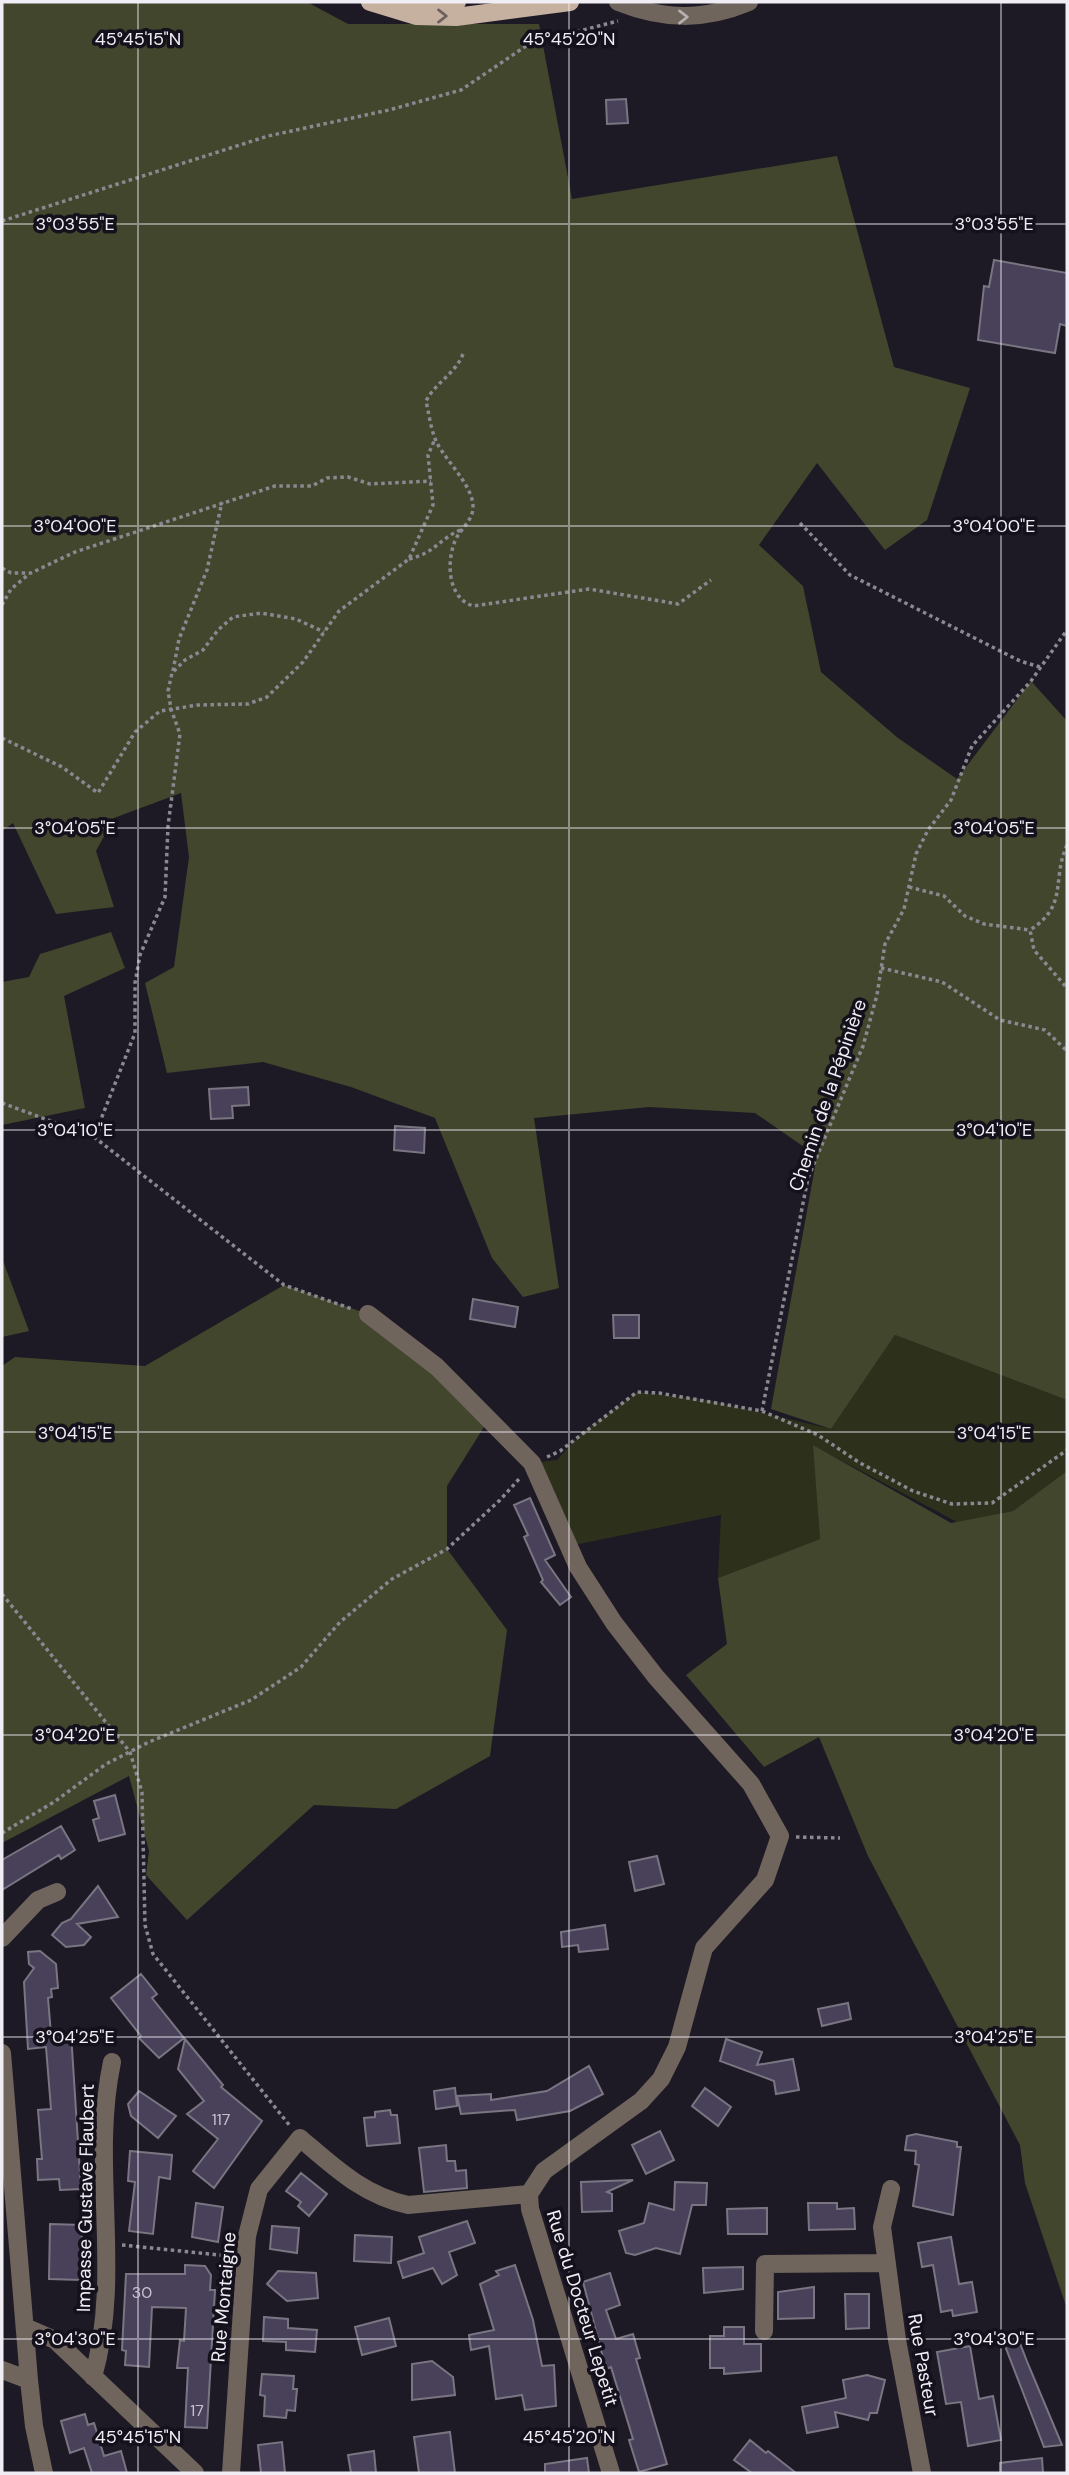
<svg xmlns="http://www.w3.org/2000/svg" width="1069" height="2475" viewBox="0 0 1069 2475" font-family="'DM Sans',sans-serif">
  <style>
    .green { fill: #2d311b }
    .forest { fill: #42462d }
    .building { fill: #484159; stroke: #797582; stroke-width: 2 }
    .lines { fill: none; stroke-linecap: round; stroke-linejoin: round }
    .path { stroke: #8b8891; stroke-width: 3.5; stroke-dasharray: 3.5 3.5; stroke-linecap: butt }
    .minor { stroke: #70655d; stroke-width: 18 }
    .major { stroke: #c6b09f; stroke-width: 18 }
    .oneway { stroke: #6e605e }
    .oneway2 { stroke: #b6b0b1 }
    .ticks { fill: none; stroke: #f0edf5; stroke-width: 2; stroke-opacity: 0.45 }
    .labels { text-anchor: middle; stroke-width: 7; stroke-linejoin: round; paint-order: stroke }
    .number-label { font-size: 16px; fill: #c6c2ce }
    .street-label { font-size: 19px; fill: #f0edf5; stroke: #15111c }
    .ticks-label { font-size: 18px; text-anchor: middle; fill: #f0edf5; stroke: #15111c; stroke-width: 7; stroke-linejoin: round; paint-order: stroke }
  </style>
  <rect width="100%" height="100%" fill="#1e1a25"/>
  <path class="green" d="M 895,1335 L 1067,1400 L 1067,1471 L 1013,1511 L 957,1522 L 814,1446 L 820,1539 L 718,1578 L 721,1515 L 569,1546 L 532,1463 L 557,1460 L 581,1433 L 637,1392 L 707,1400 L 831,1429 Z"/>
  <path class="forest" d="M 2,2 L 307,2 L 348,24 L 539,24 L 572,199 L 837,156 L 894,367 L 970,388 L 927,520 L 885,550 L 817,463 L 759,545 L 803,586 L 821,672 L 898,738 L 957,779 L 1031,681 L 1067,721 L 1067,1400 L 895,1335 L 831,1429 L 771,1409 L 817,1156 L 755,1113 L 649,1107 L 534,1118 L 559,1288 L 523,1297 L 492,1258 L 435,1118 L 351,1087 L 263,1062 L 167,1073 L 145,983 L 174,967 L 189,857 L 181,793 L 114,818 L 96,851 L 114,907 L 56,914 L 13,823 L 2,831 Z
    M 111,932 L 125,968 L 64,996 L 85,1108 L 2,1125 L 2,982 L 29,977 L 40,954 Z
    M 2,1258 L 29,1331 L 2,1337 Z
    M 284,1285 L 368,1314 L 489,1419 L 447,1486 L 447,1549 L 507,1630 L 490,1756 L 396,1809 L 314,1805 L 187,1920 L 146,1875 L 149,1851 L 129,1776 L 2,1843 L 2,1366 L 15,1357 L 145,1366 Z
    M 813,1445 L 951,1523 L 1013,1511 L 1067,1471 L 1067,2309 L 1025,2183 L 1020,2145 L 868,1856 L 819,1737 L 764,1767 L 686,1675 L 727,1644 L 718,1578 L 820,1539 Z"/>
  <path class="building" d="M 626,99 L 628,123 L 607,124 L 606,100 Z
    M 994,260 L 1067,273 L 1067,326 L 1060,324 L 1055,353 L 978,340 L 984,286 L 989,287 Z
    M 248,1087 L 249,1105 L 232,1106 L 233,1118 L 211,1119 L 209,1089 Z
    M 395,1126 L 425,1128 L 424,1153 L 394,1150 Z
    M 473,1299 L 518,1307 L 515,1327 L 470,1319 Z
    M 613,1315 L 639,1315 L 639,1338 L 614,1338 Z
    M 530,1498 L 555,1555 L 545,1560 L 571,1597 L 560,1605 L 541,1582 L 543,1580 L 524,1537 L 528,1535 L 514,1505 Z
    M 115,1795 L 125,1834 L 99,1841 L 93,1820 L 99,1818 L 94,1801 Z
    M 61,1826 L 75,1850 L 61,1859 L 59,1855 L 2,1890 L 2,1860 Z
    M 657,1856 L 664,1884 L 635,1891 L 629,1862 Z
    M 98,1886 L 118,1917 L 77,1924 L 91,1937 L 84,1945 L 66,1947 L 52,1935 L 62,1923 L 71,1919 Z
    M 605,1925 L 608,1949 L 579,1952 L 578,1945 L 562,1947 L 561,1932 Z
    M 40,1951 L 56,1964 L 58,1988 L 51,1989 L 52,1997 L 48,1998 L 51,2034 L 71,2033 L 81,2189 L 60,2190 L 59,2179 L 38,2180 L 37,2159 L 42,2159 L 38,2110 L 51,2109 L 46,2047 L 28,2049 L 24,1982 L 34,1968 L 29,1964 L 28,1952 Z
    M 141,1974 L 157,1994 L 152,1998 L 184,2038 L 159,2058 L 139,2038 L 141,2036 L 111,1998 Z
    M 848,2003 L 851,2019 L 822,2026 L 818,2009 Z
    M 185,2039 L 223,2085 L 221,2087 L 262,2121 L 214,2188 L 193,2171 L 218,2139 L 187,2114 L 204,2101 L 178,2069 Z
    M 726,2039 L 762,2052 L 757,2065 L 793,2059 L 799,2090 L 776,2094 L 774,2081 L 720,2061 Z
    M 589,2066 L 603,2094 L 570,2111 L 517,2120 L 515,2110 L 461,2114 L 457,2096 L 491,2094 L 491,2100 L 547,2091 Z
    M 455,2088 L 457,2106 L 436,2109 L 434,2091 Z
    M 705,2088 L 731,2107 L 718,2126 L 692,2106 Z
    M 139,2091 L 176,2116 L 158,2138 L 131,2116 L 128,2104 Z
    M 390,2110 L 391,2115 L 397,2115 L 400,2143 L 367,2146 L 364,2118 L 375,2117 L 375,2112 Z
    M 660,2131 L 674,2160 L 646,2174 L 632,2145 Z
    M 916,2134 L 957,2142 L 957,2147 L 961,2147 L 953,2215 L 913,2206 L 919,2165 L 915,2164 L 916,2151 L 905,2150 L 907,2136 Z
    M 446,2145 L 447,2161 L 455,2161 L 456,2171 L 466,2170 L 467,2188 L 424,2192 L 419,2148 Z
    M 130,2151 L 172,2155 L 170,2179 L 159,2177 L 153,2234 L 129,2231 L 135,2182 L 128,2181 Z
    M 301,2173 L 327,2194 L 309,2216 L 298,2206 L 301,2202 L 286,2191 Z
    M 633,2180 L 607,2192 L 612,2194 L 612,2211 L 582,2212 L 581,2182 Z
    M 675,2182 L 707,2183 L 706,2205 L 692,2205 L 680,2254 L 656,2248 L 635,2255 L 626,2253 L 619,2231 L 644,2223 L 649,2203 L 674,2210 Z
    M 196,2203 L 223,2207 L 218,2242 L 192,2237 Z
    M 808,2203 L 837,2203 L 837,2209 L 854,2208 L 855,2229 L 809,2230 Z
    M 767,2208 L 767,2234 L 728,2234 L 727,2209 Z
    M 467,2221 L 475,2243 L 449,2252 L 457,2275 L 442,2284 L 433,2268 L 403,2278 L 398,2262 L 424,2253 L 419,2237 Z
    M 50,2224 L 82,2225 L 81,2280 L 49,2279 Z
    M 272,2226 L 299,2228 L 297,2253 L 270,2249 Z
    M 355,2235 L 392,2237 L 391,2263 L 354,2261 Z
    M 951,2237 L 959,2284 L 972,2282 L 977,2312 L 953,2316 L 952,2310 L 941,2312 L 933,2265 L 922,2267 L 918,2243 Z
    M 185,2265 L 205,2266 L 211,2275 L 210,2290 L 215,2290 L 207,2428 L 185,2427 L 188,2368 L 177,2368 L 180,2340 L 184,2341 L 186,2308 L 152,2307 L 149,2367 L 125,2365 L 126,2351 L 122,2350 L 126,2274 L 185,2274 Z
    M 515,2265 L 533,2320 L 542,2366 L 554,2365 L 556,2406 L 525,2410 L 522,2395 L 496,2399 L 489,2346 L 471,2350 L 469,2335 L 494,2330 L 480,2284 L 499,2275 L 496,2271 Z
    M 743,2267 L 743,2289 L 704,2293 L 703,2268 Z
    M 278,2271 L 316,2273 L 318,2298 L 287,2301 L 267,2284 Z
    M 610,2273 L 620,2305 L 606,2310 L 616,2339 L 633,2334 L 640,2358 L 636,2359 L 667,2464 L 639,2472 L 629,2440 L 633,2439 L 611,2367 L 606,2369 L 583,2282 Z
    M 814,2287 L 814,2318 L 778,2319 L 778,2292 Z
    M 845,2294 L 869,2294 L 869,2328 L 846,2329 Z
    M 264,2317 L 288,2319 L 288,2328 L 317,2330 L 315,2352 L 286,2350 L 286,2342 L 263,2341 Z
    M 389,2318 L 396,2346 L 362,2355 L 355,2327 Z
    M 724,2327 L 744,2327 L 744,2344 L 761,2344 L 761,2371 L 724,2374 L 724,2368 L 710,2368 L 710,2336 L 724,2336 Z
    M 1016,2333 L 1028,2364 L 1062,2445 L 1044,2447 L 1002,2338 Z
    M 970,2346 L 979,2399 L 993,2396 L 1001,2440 L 968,2446 L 961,2402 L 946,2404 L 937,2352 Z
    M 432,2361 L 453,2377 L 455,2395 L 412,2400 L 412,2364 Z
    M 262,2374 L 294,2376 L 293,2389 L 297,2389 L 295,2411 L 287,2410 L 286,2418 L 264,2416 L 265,2396 L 260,2395 Z
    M 867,2375 L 885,2380 L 877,2413 L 870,2413 L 868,2420 L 835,2412 L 838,2427 L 807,2433 L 802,2407 L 846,2398 L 843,2380 Z
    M 85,2414 L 88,2425 L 94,2423 L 104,2456 L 121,2451 L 127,2473 L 92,2473 L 84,2448 L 70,2453 L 61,2421 Z
    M 450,2432 L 455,2473 L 419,2473 L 414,2437 Z
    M 750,2440 L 766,2453 L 768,2451 L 796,2473 L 752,2473 L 734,2460 Z
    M 282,2442 L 285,2473 L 261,2473 L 258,2445 Z
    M 374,2451 L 376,2473 L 351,2473 L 348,2455 Z
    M 587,2458 L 589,2473 L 545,2473 L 545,2464 Z
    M 1042,2458 L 1043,2473 L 1000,2473 L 1000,2463 Z"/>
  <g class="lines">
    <path class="path" d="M 2,221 L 268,136 L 389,110 L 461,90 L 529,44 L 618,21
      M 463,354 C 455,374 436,382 426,401 C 429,414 431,431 437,443 C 447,462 474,487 473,508 C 472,522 460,529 455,541 C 446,563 448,598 473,606 L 589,589 L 678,604 L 711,580
      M 800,523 L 850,575 L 1020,661 L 1040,667
      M 409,559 C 436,553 439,538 463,529
      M 2,568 L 11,573 L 31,573 L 75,552 L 275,486 L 312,486 L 327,478 L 348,477 L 370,484 L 431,481
      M 2,605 L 11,589 L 29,574
      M 173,671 L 179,639 L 207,570 L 222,502
      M 2,738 L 62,767 L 98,793 L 135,732 L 160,711 L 198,705 L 248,704 L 267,697 L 303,662 L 339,611 L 409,559 L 433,505 L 428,455 L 435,439
      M 1067,845 C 1051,881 1069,905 1030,930 L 1034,950 L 1067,988
      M 909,887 L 944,896 L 965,916 L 984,924 L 1030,930
      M 881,968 L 942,982 L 1000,1020 L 1045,1030 L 1067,1051
      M 2,1103 L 94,1137 L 284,1285 L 352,1309
      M 94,1137 L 135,1033 L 135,983 L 140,955 L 165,897 L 168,826 L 180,734 L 171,709 L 168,691 L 172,673 L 185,660 L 203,650 L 218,630 L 233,617 L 261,613 L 296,619 L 324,632
      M 762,1411 L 808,1178 L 863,1046 L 877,995 L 885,944 L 904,909 L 916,854 L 928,830 L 951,800 L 972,746 L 1031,681 L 1067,630
      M 547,1457 L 560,1451 L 637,1392 L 659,1393 L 762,1411 L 818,1435 L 860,1463 L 913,1491 L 952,1504 L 992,1503 L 1067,1450
      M 2,1594 L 130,1752 L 142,1792 L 145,1925 L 153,1954 L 290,2126
      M 2,1833 L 54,1802 L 106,1764 L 149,1742 L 251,1700 L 301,1667 L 340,1622 L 392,1579 L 447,1549 L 500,1500 L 520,1478
      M 796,1837 L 840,1838
      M 122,2245 L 229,2256"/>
    <path class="minor" d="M 618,2 C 663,20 704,21 749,2
      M 368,1314 L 437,1367 L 532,1463 L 578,1567 L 614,1623 L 656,1677 L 751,1784 L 780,1836 L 765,1880 L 704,1948 L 677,2047 L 661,2079 L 641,2101 L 544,2171 L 529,2194
      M 2,1938 L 38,1900 L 57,1892
      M 2,2053 L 29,2380 L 34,2426 L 44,2473
      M 891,2189 L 882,2227 L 897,2340 L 922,2473
      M 529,2194 L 530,2209 L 611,2473
      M 25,2327 L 55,2340 L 195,2473
      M 764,2331 L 765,2264 L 887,2263
      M 2,2370 L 29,2380
      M 93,2377 C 123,2274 90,2165 112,2062
      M 231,2473 L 247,2236 L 259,2189 L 300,2138 C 334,2167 363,2195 408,2205 L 529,2194"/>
    <path class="major" d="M 370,2 L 416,16 L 456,17 L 570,2
      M 389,3 L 457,2"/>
  </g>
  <defs><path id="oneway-chevron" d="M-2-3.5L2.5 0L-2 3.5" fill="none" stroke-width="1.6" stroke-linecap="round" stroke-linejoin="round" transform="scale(1.75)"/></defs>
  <use class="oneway" href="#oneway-chevron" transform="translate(442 16)"/>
  <use class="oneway2" href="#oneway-chevron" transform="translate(683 17)"/>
  <path class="ticks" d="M 138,2 L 138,2473M 569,2 L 569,2473M 1001,2 L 1001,2473M 2,224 L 1067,224M 2,526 L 1067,526M 2,828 L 1067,828M 2,1130 L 1067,1130M 2,1432 L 1067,1432M 2,1735 L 1067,1735M 2,2037 L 1067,2037M 2,2339 L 1067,2339"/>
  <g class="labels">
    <g class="number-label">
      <text x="221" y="2125">117</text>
      <text x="142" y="2298">30</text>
      <text x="197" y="2416">17</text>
    </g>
    <g class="street-label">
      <text transform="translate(827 1095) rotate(-71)" y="7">Chemin de la Pépinière</text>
      <text transform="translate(85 2198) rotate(-89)" y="7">Impasse Gustave Flaubert</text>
      <text transform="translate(223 2297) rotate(-85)" y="7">Rue Montaigne</text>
      <text transform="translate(583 2308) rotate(73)" y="7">Rue du Docteur Lepetit</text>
      <text transform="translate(924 2365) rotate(80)" y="7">Rue Pasteur</text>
    </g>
  </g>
  <g class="ticks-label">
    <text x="138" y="45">45°45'15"N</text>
    <text x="569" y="45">45°45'20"N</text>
    <text x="75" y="230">3°03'55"E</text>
    <text x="994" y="230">3°03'55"E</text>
    <text x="75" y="532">3°04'00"E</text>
    <text x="994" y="532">3°04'00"E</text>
    <text x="75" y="834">3°04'05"E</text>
    <text x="994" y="834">3°04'05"E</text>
    <text x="994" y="1136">3°04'10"E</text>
    <text x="75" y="1136">3°04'10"E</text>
    <text x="994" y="1439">3°04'15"E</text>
    <text x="75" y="1439">3°04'15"E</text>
    <text x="75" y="1741">3°04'20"E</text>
    <text x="994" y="1741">3°04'20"E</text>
    <text x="75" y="2043">3°04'25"E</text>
    <text x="994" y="2043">3°04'25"E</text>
    <text x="75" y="2345">3°04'30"E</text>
    <text x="994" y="2345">3°04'30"E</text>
    <text x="138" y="2443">45°45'15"N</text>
    <text x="569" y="2443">45°45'20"N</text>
  </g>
  <rect width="1069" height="2475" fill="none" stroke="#f0edf5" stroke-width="7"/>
</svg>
